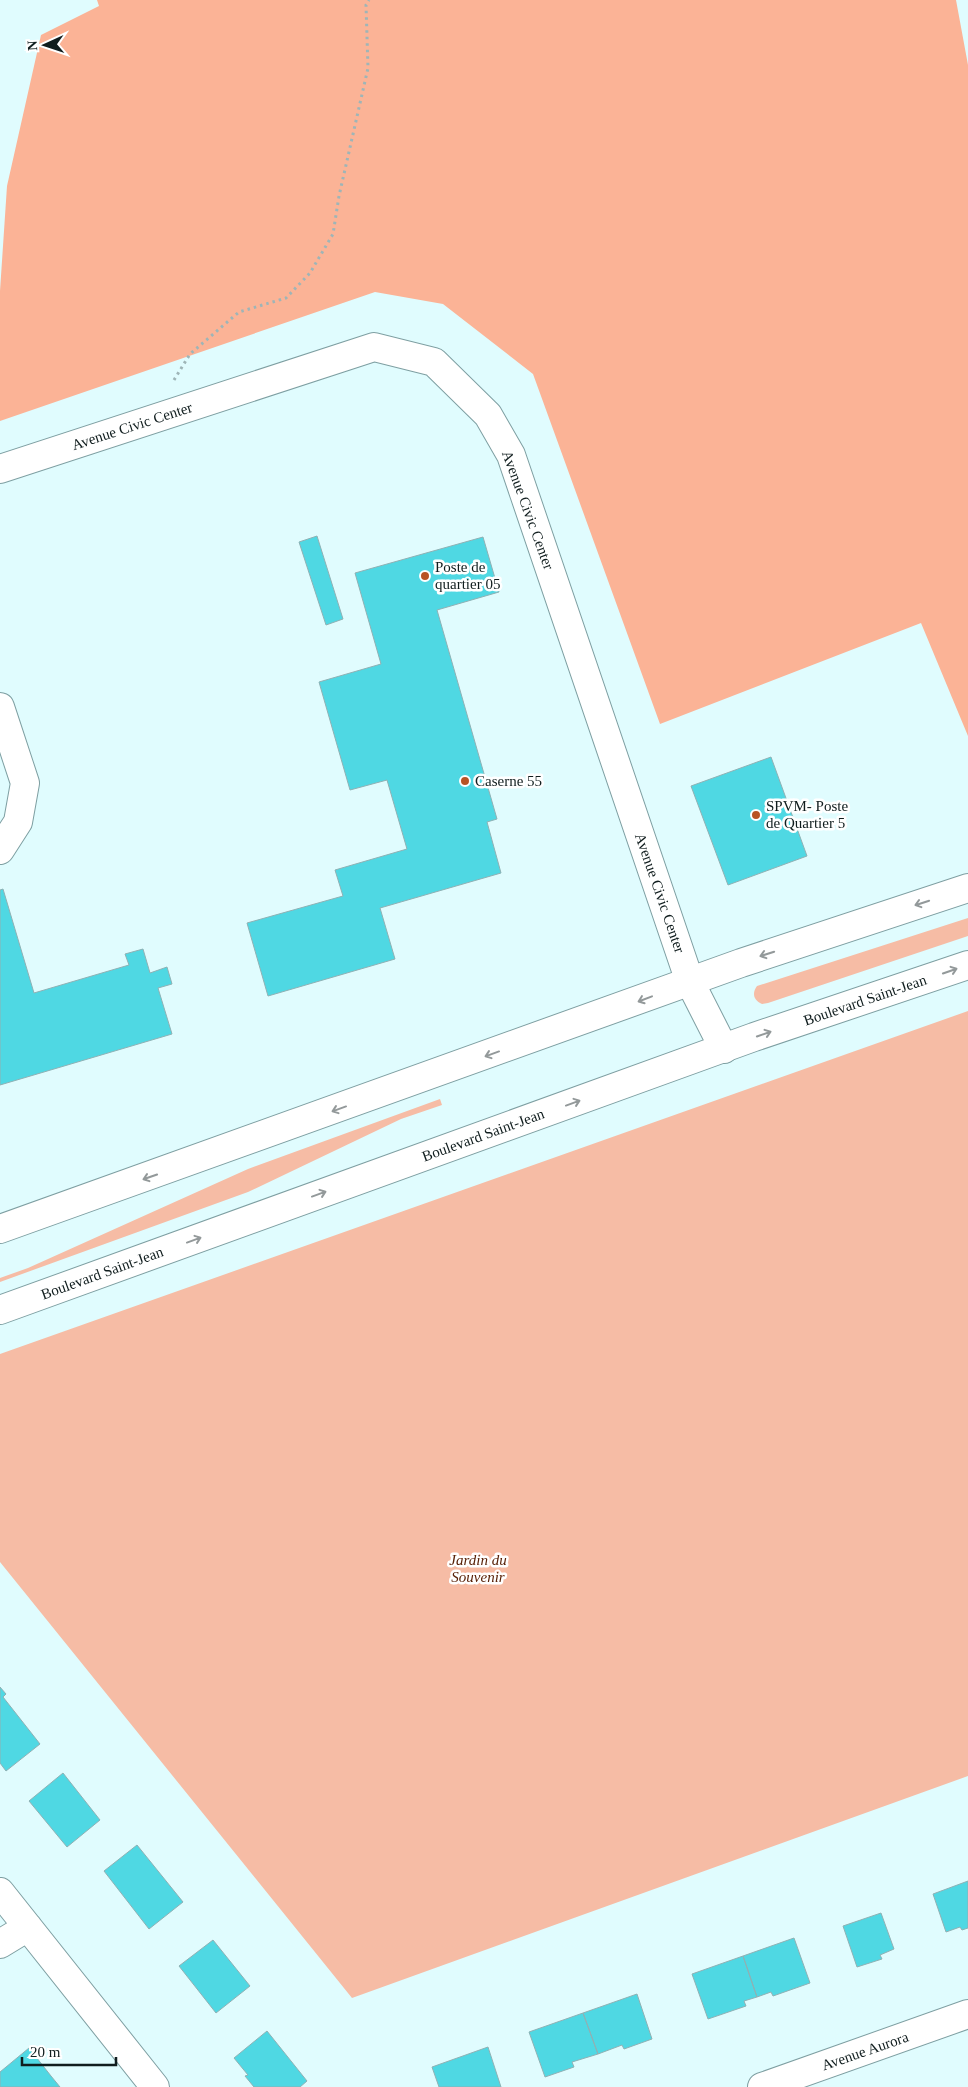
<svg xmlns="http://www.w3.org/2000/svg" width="968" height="2087" viewBox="0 0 968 2087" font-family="Georgia,serif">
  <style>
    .green { fill: #f6bca5 }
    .forest { fill: #fbb396 }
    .building { fill: #4fd8e3; stroke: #8fb1b4 }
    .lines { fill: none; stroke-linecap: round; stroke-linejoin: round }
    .minor-casing { stroke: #7e9fa2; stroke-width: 30 }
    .major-casing { stroke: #7e9fa2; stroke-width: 30 }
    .path { stroke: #9eb5b7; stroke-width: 3; stroke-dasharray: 2.5 4; stroke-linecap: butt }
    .minor { stroke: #fff; stroke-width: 28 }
    .major { stroke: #fff; stroke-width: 28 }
    .oneway { stroke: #93999a }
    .poi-dot { fill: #b85324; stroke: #fff; stroke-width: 2 }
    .labels { text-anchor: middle; stroke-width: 5; stroke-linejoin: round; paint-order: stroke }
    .street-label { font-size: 15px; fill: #101d1e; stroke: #fff }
    .poi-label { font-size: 15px; fill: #101d1e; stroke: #fff; text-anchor: start }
    .park-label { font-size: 15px; font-style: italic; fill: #592208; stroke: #fff }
  </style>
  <rect width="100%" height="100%" fill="#e0fcfe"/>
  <path class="green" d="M 968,918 L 968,936 L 768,1003 L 762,1004 C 753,1000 752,993 757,986 Z
    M 968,1011 L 968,1776 L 352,1998 L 0,1562 L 0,1354 Z
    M 440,1099 L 442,1105 L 401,1119 L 248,1192 L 0,1282 L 0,1278 L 28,1268 L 248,1169 Z"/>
  <path class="forest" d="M 97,0 L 956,0 L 968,65 L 968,736 L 921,623 L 660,724 L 533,374 L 443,304 L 375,292 L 0,421 L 0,291 L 7,186 L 41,35 L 99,6 Z"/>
  <path class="building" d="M 317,536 L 343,619 L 326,625 L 299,542 Z
    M 483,537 L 499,592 L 437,610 L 497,819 L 487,822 L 501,873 L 380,908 L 395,959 L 268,996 L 247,923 L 343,896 L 335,870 L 407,849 L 387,780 L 350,790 L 319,682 L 381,664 L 355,573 Z
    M 771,757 L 807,856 L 728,885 L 691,786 Z
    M 3,889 L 34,993 L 129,965 L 125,954 L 143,949 L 150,973 L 167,967 L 172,984 L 158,988 L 172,1034 L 0,1085 L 0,890 Z
    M 0,1687 L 6,1694 L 3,1697 L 40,1744 L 6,1771 L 0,1763 Z
    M 63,1773 L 100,1820 L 67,1847 L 29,1801 Z
    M 137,1845 L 183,1902 L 149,1929 L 104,1871 Z
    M 968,1881 L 968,1928 L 962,1930 L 960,1927 L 946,1932 L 933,1894 Z
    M 881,1913 L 894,1949 L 880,1955 L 882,1959 L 857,1967 L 843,1926 Z
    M 794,1938 L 810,1983 L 773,1996 L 771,1992 L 757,1997 L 743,1956 Z
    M 213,1940 L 250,1986 L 216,2013 L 179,1966 Z
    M 743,1956 L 757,1997 L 744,2001 L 746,2006 L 708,2019 L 692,1974 Z
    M 637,1994 L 652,2039 L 624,2049 L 622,2045 L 598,2054 L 583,2013 Z
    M 583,2013 L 598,2054 L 572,2062 L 574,2067 L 545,2077 L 529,2032 Z
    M 267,2031 L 307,2081 L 300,2087 L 254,2087 L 245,2076 L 248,2075 L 234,2058 Z
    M 488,2047 L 501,2087 L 439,2087 L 432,2067 Z
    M 29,2048 L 51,2076 L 60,2087 L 0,2087 L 0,2072 Z"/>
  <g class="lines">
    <defs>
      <path id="minor" d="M 0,469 L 374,347 L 434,362 L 488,415 L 511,455 L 690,982 L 724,1049
        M 0,707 L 25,783 L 18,822 L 0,850
        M 0,1892 L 155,2087
        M 0,1944 L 28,1927
        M 762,2087 L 968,2014"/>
      <path id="major" d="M 0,1229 L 741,963 L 968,888
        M 0,1310 L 754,1037 L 968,965"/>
    </defs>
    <use href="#minor" class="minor-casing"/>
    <use href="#major" class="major-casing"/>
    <path class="path" d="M 174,380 L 190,354 L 239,312 L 286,298 L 310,273 L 333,234 L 339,196 L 368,68 L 366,5 L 369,0"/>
    <use href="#minor" class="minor"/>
    <use href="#major" class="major"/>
  </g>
  <defs><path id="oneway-shaft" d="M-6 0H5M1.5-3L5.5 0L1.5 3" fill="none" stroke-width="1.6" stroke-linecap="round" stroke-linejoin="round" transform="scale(1.25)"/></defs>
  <g class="oneway">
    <use href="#oneway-shaft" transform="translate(922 903) rotate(162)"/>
    <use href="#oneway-shaft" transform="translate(767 954) rotate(162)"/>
    <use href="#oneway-shaft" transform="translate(950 971) rotate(-19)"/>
    <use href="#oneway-shaft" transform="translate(645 999) rotate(159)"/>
    <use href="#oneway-shaft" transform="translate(764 1034) rotate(-19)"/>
    <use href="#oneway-shaft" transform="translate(492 1054) rotate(160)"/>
    <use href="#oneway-shaft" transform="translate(573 1103) rotate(-20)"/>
    <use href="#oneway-shaft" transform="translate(339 1109) rotate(160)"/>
    <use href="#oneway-shaft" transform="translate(150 1177) rotate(161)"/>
    <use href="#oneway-shaft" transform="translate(319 1194) rotate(-20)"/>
    <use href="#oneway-shaft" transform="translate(194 1240) rotate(-20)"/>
  </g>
  <g class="poi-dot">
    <circle cx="425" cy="576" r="5"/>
    <circle cx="465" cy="781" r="5"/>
    <circle cx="756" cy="815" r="5"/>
  </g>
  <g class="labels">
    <g class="street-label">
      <text transform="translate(132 426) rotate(-18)" y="5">Avenue Civic Center</text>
      <text transform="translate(528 510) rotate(70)" y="5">Avenue Civic Center</text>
      <text transform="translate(660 893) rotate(71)" y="5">Avenue Civic Center</text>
      <text transform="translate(865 1000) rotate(-19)" y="5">Boulevard Saint-Jean</text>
      <text transform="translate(483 1135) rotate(-20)" y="5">Boulevard Saint-Jean</text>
      <text transform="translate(102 1273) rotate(-20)" y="5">Boulevard Saint-Jean</text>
      <text transform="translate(865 2051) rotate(-19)" y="5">Avenue Aurora</text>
    </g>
    <g class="poi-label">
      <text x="435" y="572">Poste de<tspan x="435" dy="17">quartier 05</tspan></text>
      <text x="475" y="786">Caserne 55</text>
      <text x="766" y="811">SPVM- Poste<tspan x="766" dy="17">de Quartier 5</tspan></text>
    </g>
    <g class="park-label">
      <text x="478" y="1565">Jardin du<tspan x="478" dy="17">Souvenir</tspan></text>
    </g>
  </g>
  <g transform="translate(45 45) rotate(267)" stroke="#ffffff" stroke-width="4" paint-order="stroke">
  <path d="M0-4L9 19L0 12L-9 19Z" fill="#101d1e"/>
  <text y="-8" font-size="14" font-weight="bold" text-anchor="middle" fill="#101d1e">N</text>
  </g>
  <path d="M22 2057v8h94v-8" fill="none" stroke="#101d1e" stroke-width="2.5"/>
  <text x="30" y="2057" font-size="15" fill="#101d1e" stroke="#ffffff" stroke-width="4" paint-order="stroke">20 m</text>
</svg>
